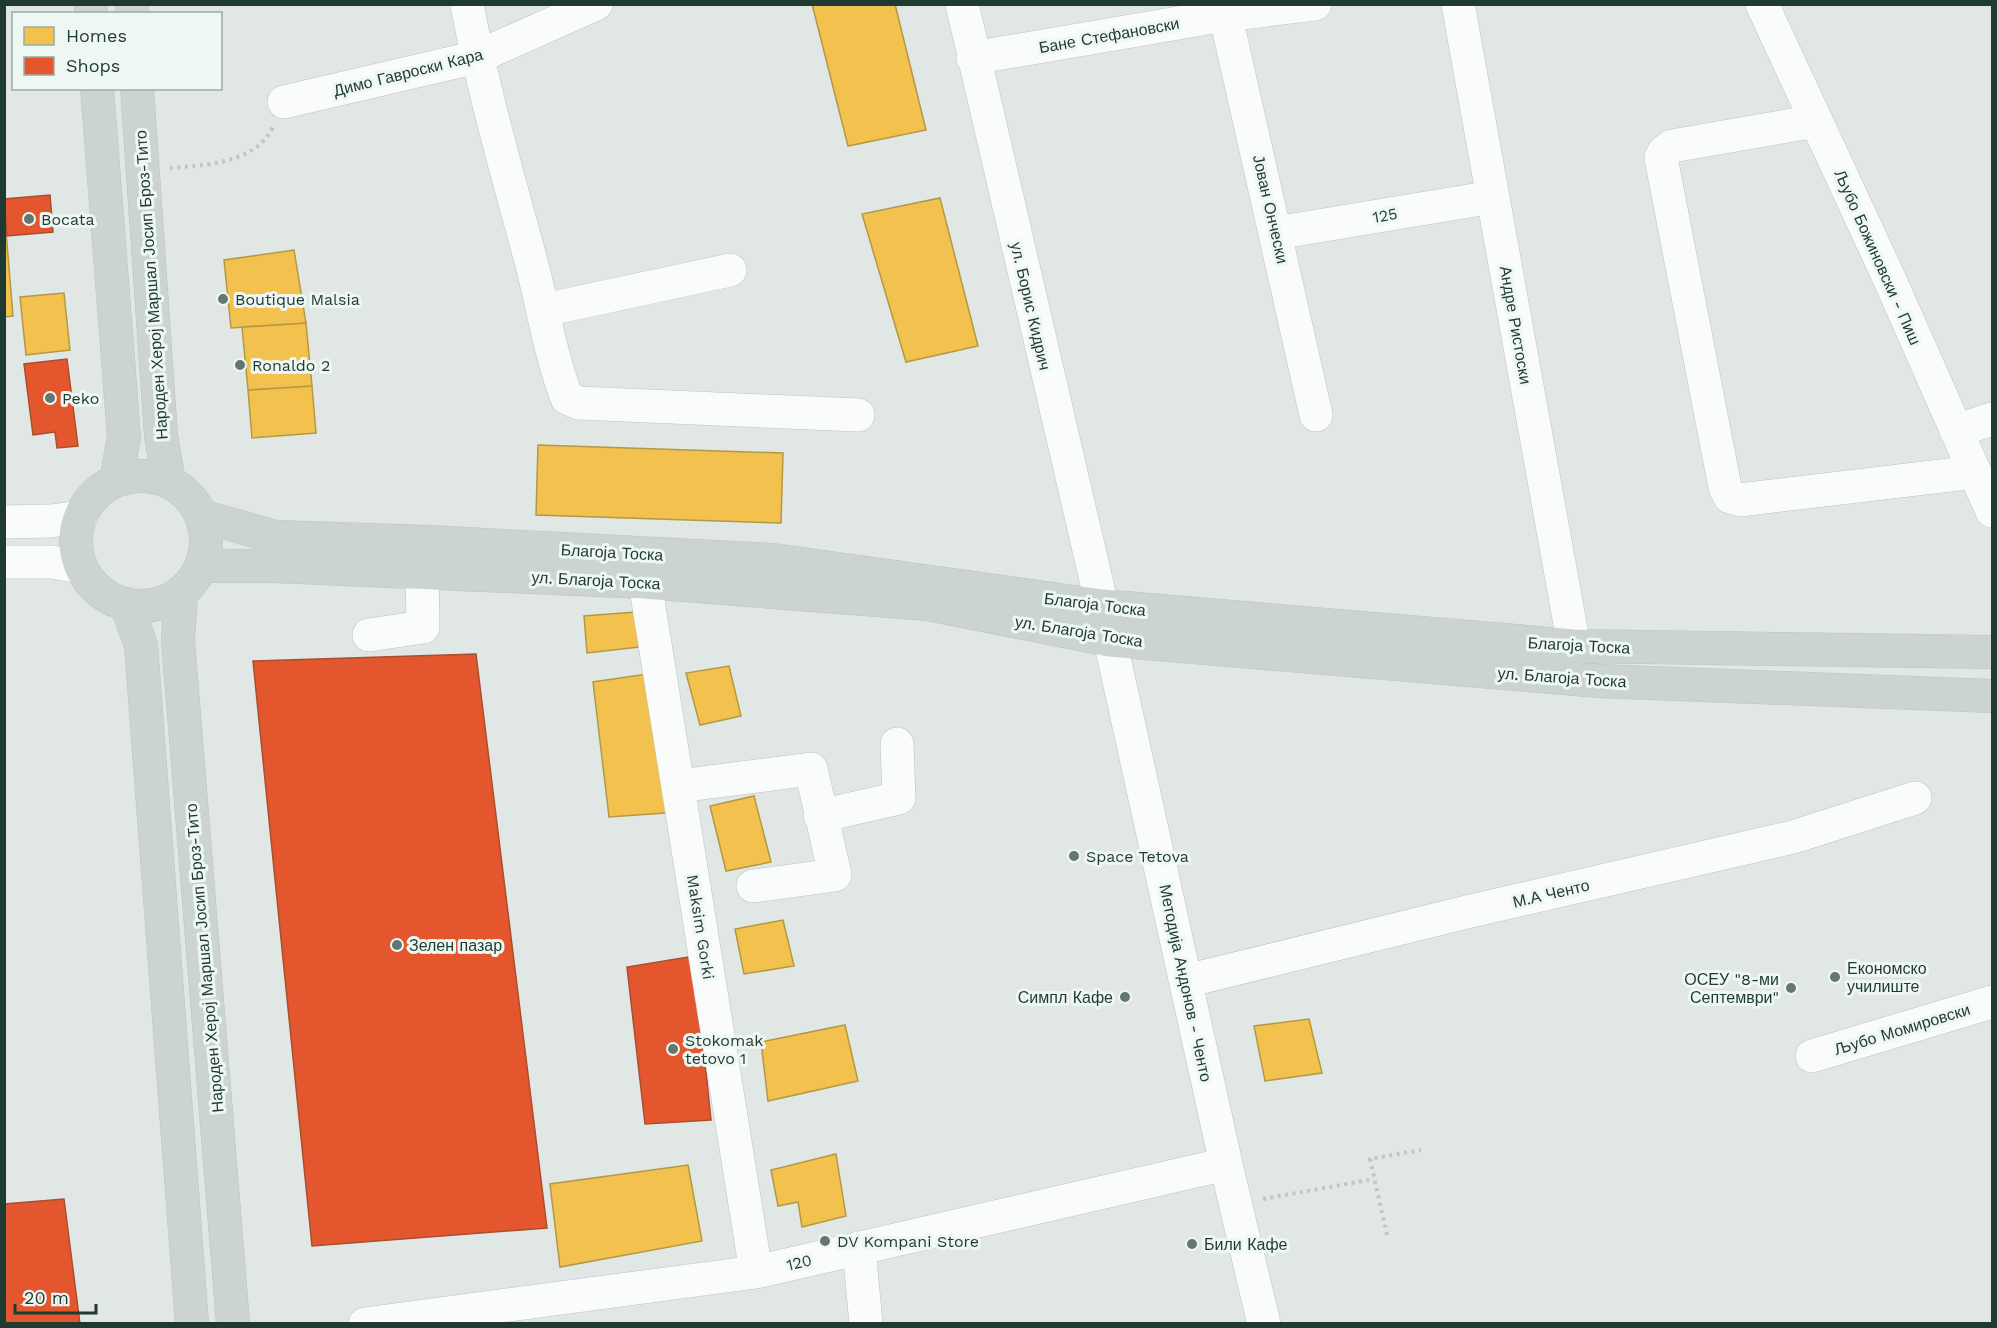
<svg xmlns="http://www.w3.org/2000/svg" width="1997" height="1328" viewBox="0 0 1997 1328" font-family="'Work Sans',sans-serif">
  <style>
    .homes { fill: #f2c14e; stroke: #b39845; stroke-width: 1.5 }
    .shops { fill: #e4572e; stroke: #a94e2f; stroke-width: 1.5 }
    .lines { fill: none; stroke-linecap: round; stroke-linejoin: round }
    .minor-casing { stroke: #bec4c1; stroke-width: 34 }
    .major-casing { stroke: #bbc4c1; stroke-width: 34 }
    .path { stroke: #bfc7c5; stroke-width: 4; stroke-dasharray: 3 4.5; stroke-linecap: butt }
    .minor { stroke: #fafbfb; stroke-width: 33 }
    .major { stroke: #ccd4d1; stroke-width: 33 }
    .poi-dot { fill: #637770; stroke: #eef7f2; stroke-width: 2 }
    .labels { text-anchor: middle; stroke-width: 6; stroke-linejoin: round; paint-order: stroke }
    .street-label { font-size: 16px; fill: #1f3a31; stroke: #eef7f2 }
    .poi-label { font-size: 16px; fill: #1f3a31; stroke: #eef7f2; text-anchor: start }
  </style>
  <rect width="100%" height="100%" fill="#e1e7e4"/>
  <path class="homes" d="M 812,4 L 895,4 L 926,130 L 848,146 Z
    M 940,198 L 978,346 L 906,362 L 862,214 Z
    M 4,207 L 13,316 L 4,317 Z
    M 294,250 L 306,323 L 231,328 L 224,260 Z
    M 64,293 L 70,350 L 26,355 L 20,297 Z
    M 306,323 L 312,386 L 248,390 L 242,327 Z
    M 312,386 L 316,433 L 252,438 L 248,390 Z
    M 538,445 L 783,453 L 781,523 L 536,515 Z
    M 635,612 L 639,647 L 587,653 L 584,616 Z
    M 729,666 L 741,716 L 700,725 L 686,673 Z
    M 654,673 L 679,812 L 609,817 L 593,682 Z
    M 754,796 L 771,862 L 726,871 L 710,806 Z
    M 783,920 L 794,966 L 744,974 L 735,929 Z
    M 1309,1019 L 1322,1073 L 1265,1081 L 1254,1026 Z
    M 845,1025 L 858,1081 L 768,1101 L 761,1042 Z
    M 836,1154 L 846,1216 L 802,1227 L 798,1202 L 778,1206 L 771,1170 Z
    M 688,1165 L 702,1241 L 560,1267 L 550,1184 Z"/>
  <path class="shops" d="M 50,195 L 53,232 L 7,236 L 4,199 Z
    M 67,359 L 78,446 L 57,448 L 55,432 L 33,435 L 24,364 Z
    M 476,654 L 547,1228 L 312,1246 L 253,661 Z
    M 694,956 L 711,1120 L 645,1124 L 627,967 Z
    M 64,1199 L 80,1324 L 4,1324 L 4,1204 Z"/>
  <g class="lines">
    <defs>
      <path id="minor" d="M 467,4 C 483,91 508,176 531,261 C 543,307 550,354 567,398 L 579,403 L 858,415
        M 962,4 L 1110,640 L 1226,1164 L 1264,1324
        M 1223,4 L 1316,415
        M 1458,4 L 1574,646
        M 1762,4 L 1889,278 L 1992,511
        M 973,58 L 1225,15 L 1315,4
        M 284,102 L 477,57 L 596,4
        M 1816,121 L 1672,146 L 1664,152 L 1661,158 L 1725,487 L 1730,497 L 1740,500 L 1975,472
        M 1276,233 L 1493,197
        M 544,310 L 730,270
        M 1956,431 L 1992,419
        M 4,522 L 51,521 L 81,517
        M 4,562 L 52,562 L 81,567
        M 645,582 L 756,1272
        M 369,635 L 423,627 L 422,573
        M 679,786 L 811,769 L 835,875 L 753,886
        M 820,816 L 899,798 L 897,744
        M 1186,981 L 1471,911 L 1793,837 L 1915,798
        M 1812,1056 L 1992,1002
        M 859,1248 L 866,1324
        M 365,1324 L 756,1272 L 1226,1164"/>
      <path id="major" d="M 91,4 L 91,14
        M 132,4 L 132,14
        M 97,88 L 124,437 L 116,481
        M 137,88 L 161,436 L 169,482
        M76 541a65 65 0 1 1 130 0a65 65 0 1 1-130 0Z
        M 201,516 L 276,537 L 428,542 L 773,560 L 1102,606 L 1574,646 L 1992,652
        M 202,566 L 275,566 L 645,582 L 928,604 L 1110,640 L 1599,681 L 1992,696
        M 181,593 L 178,640 L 233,1324
        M 126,604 L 141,645 L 192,1324"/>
    </defs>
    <use href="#minor" class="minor-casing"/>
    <use href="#major" class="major-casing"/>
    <path class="path" d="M 170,168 C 205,165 255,164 273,127
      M 1263,1199 L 1374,1179
      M 1387,1235 L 1370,1159 L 1421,1150"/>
    <use href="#minor" class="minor"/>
    <use href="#major" class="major"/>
  </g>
  <g class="poi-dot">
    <circle cx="29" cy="219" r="6"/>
    <circle cx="223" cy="299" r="6"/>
    <circle cx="240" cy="365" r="6"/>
    <circle cx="50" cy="398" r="6"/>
    <circle cx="1074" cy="856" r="6"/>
    <circle cx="397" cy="945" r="6"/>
    <circle cx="1835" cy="977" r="6"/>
    <circle cx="1791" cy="988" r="6"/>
    <circle cx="1125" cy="997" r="6"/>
    <circle cx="673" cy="1049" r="6"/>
    <circle cx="825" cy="1241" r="6"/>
    <circle cx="1192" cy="1244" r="6"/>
  </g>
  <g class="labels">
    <g class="street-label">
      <text transform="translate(1109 35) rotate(-10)" y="6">Бане Стефановски</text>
      <text transform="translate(408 72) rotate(-14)" y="6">Димо Гавроски Кара</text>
      <text transform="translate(1271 209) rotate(77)" y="6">Јован Ончески</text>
      <text transform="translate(1385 215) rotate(-10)" y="6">125</text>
      <text transform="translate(1878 257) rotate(66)" y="6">Љубо Божиновски - Пиш</text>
      <text transform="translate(151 285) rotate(-94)" y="6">Народен Херој Маршал Јосип Броз-Тито</text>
      <text transform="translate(1031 306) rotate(77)" y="6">ул. Борис Кидрич</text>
      <text transform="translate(1516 325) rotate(80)" y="6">Андре Ристоски</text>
      <text transform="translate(612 552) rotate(3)" y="6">Благоја Тоска</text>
      <text transform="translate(596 580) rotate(3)" y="6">ул. Благоја Тоска</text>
      <text transform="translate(1095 604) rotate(7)" y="6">Благоја Тоска</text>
      <text transform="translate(1079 631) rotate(9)" y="6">ул. Благоја Тоска</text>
      <text transform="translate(1579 645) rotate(3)" y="6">Благоја Тоска</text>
      <text transform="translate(1562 677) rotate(4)" y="6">ул. Благоја Тоска</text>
      <text transform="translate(1551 893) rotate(-13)" y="6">М.А Ченто</text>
      <text transform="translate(701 927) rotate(81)" y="6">Maksim Gorki</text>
      <text transform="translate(204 958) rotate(-95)" y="6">Народен Херој Маршал Јосип Броз-Тито</text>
      <text transform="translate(1186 983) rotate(78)" y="6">Методија Андонов - Ченто</text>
      <text transform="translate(1902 1029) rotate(-17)" y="6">Љубо Момировски</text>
      <text transform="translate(799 1262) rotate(-13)" y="6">120</text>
    </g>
    <g class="poi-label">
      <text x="41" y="225">Bocata</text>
      <text x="235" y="305">Boutique Malsia</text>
      <text x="252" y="371">Ronaldo 2</text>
      <text x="62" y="404">Peko</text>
      <text x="1086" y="862">Space Tetova</text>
      <text x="409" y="951">Зелен пазар</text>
      <text x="1847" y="974">Економско<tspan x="1847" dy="18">училиште</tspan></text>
      <text x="1779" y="985" text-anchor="end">ОСЕУ "8-ми<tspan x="1779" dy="18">Септември"</tspan></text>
      <text x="1113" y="1003" text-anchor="end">Симпл Кафе</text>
      <text x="685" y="1046">Stokomak<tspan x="685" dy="18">tetovo 1</tspan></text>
      <text x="837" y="1247">DV Kompani Store</text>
      <text x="1204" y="1250">Били Кафе</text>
    </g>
  </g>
  <rect width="1997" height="1328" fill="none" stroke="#1f3a31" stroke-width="12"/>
  <rect x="12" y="12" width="210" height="78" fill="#eef7f2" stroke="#9baba5" stroke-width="1.5"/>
  <rect x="24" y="27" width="30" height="18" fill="#f2c14e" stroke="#9baba5" stroke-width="1.5"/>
  <text x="66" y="42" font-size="18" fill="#1f3a31">Homes</text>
  <rect x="24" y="57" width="30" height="18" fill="#e4572e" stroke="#9baba5" stroke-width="1.5"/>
  <text x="66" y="72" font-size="18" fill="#1f3a31">Shops</text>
  <path d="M15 1304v9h81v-9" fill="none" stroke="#1f3a31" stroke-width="3"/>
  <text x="24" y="1304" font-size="18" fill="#1f3a31" stroke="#eef7f2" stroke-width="4.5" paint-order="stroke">20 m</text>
</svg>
